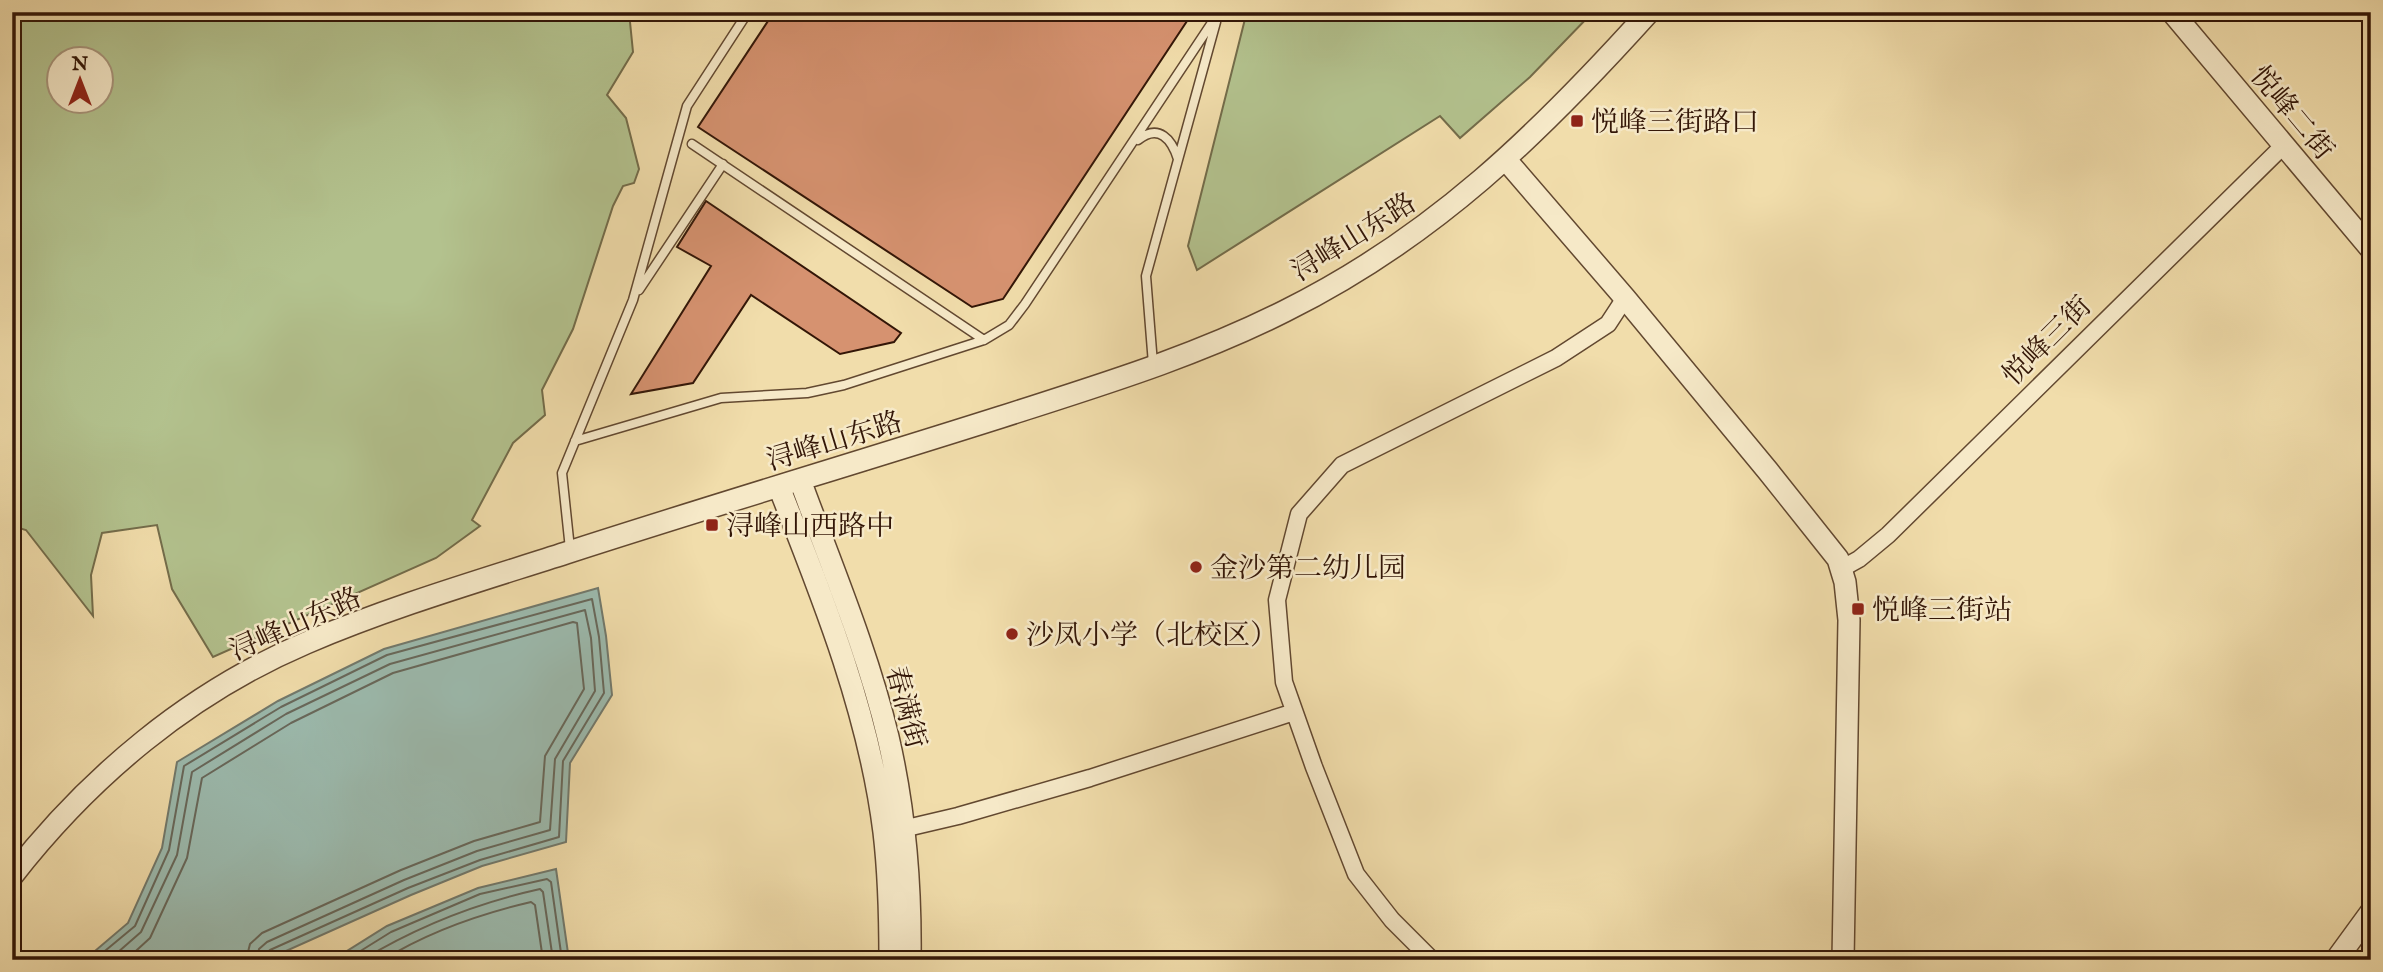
<svg xmlns="http://www.w3.org/2000/svg" width="2383" height="972" viewBox="0 0 2383 972" font-family="'IM FELL English','Noto Serif SC',serif">
  <style>
    .green { fill: #b3c28e; stroke: #736c4a; stroke-width: 2; fill-rule: evenodd }
    .water { fill: #9cbbaf; stroke: #72796c; stroke-width: 2 }
    .lines { fill: none; stroke-linecap: round; stroke-linejoin: round }
    .shore { stroke: #68685b; stroke-width: 2 }
    .building { fill: #d69270; stroke: #331607; stroke-width: 2 }
    .service-casing { stroke: #624830; stroke-width: 11 }
    .minor-casing { stroke: #624830; stroke-width: 19 }
    .tertiary-casing { stroke: #624830; stroke-width: 24 }
    .service { stroke: #f6e9c8; stroke-width: 8 }
    .minor { stroke: #f6e9c8; stroke-width: 16 }
    .tertiary { stroke: #f6e9c8; stroke-width: 21 }
    .poi-dot { fill: #8f2418; stroke: #f6e9c8; stroke-width: 2.5 }
    .labels { text-anchor: middle; stroke-width: 5; stroke-linejoin: round; paint-order: stroke }
    .street-label { font-size: 28px; fill: #331607; stroke: #f6e9c8 }
    .poi-label { font-size: 28px; fill: #331607; stroke: #f6e9c8; text-anchor: start }
  </style>
  <rect width="100%" height="100%" fill="#f1ddab"/>
  <filter id="stains"><feTurbulence type="fractalNoise" baseFrequency=".00286" numOctaves="4"/><feColorMatrix values="0 0 0 0 .2 0 0 0 0 .09 0 0 0 0 .02 0 0 0 .5 -.17"/></filter>
  <radialGradient id="worn" r=".72"><stop offset=".6" stop-color="#630" stop-opacity="0"/><stop offset="1" stop-color="#630" stop-opacity=".3"/></radialGradient>
  <path class="green" d="M 12,12 L 629,12 L 633,52 L 607,95 L 626,118 L 639,169 L 634,183 L 623,186 L 613,206 L 573,329 L 542,390 L 545,415 L 513,443 L 472,520 L 480,526 L 436,558 L 213,657 L 172,589 L 157,525 L 102,533 L 91,575 L 93,616 L 26,530 L 12,526 ZM 60,60 L 102,60 L 102,102 L 60,102 Z
    M 1251,12 L 1593,12 L 1530,77 L 1460,138 L 1440,116 L 1197,270 L 1188,246 L 1245,19 Z"/>
  <path class="water" d="M 598,588 L 606,636 L 612,695 L 570,763 L 566,842 L 482,866 L 411,895 L 266,960 L 79,960 L 95,951 L 128,923 L 162,848 L 177,762 L 278,701 L 384,649 Z
    M 556,869 L 569,960 L 326,960 L 342,954 L 387,926 L 478,888 Z"/>
  <g class="lines">
    <path class="shore" d="M 94,960 L 135,926 L 169,850 L 184,766 L 281,707 L 387,655 L 592,599 L 599,637 L 604,693 L 563,761 L 559,837 L 480,860 L 408,888 L 270,950 L 266,954 L 266,960
      M 109,960 L 141,932 L 177,855 L 192,772 L 286,714 L 390,664 L 585,610 L 591,638 L 595,691 L 555,759 L 550,830 L 477,851 L 404,880 L 267,942 L 259,949 L 257,960
      M 126,960 L 150,938 L 187,858 L 202,778 L 291,723 L 393,673 L 573,622 L 577,623 L 584,689 L 545,756 L 540,822 L 474,841 L 401,870 L 262,933 L 250,944 L 246,960
      M 346,960 L 391,932 L 480,894 L 547,879 L 551,882 L 562,960
      M 362,960 C 418,926 477,903 540,889 L 543,892 L 553,960
      M 383,960 C 428,932 480,914 531,902 L 535,905 L 543,960"/>
  </g>
  <path class="building" d="M 774,12 L 1193,12 L 1003,299 L 972,307 L 698,127 Z
    M 706,201 L 901,333 L 894,342 L 840,354 L 751,295 L 693,383 L 631,394 L 711,266 L 677,247 Z"/>
  <g class="lines">
    <defs>
      <path id="service" d="M 1138,140 C 1159,123 1172,140 1178,159
        M 692,144 L 984,340
        M 639,290 L 723,164
        M 1153,364 L 1146,276 L 1216,22
        M 575,441 L 721,398 L 807,393 L 844,385 L 984,340 L 1009,325 L 1025,304 L 1219,12
        M 570,549 L 562,473 L 633,300 L 687,106 L 748,12"/>
      <path id="minor" d="M 1841,569 L 1859,559 L 1888,535 L 2284,145
        M 894,831 L 958,816 L 1090,778 L 1294,712
        M 1432,960 L 1392,920 L 1356,874 L 1314,767 L 1284,682 L 1277,600 L 1299,514 L 1342,465 L 1556,358 L 1608,324 L 1625,298"/>
      <path id="tertiary" d="M 2172,12 L 2371,249
        M 1506,160 L 1625,298 L 1768,471 L 1838,559 L 1845,582 L 1849,620 L 1843,960
        M 800,480 C 831,565 867,649 888,737 C 905,810 911,885 910,960
        M 779,487 C 823,598 869,712 884,832 C 889,874 890,917 890,960
        M 12,876 C 90,776 189,693 306,643 C 390,607 479,581 566,553 C 711,506 856,463 1001,417 C 1097,386 1194,357 1285,311 C 1434,237 1539,134 1649,12
        M 2336,960 L 2371,912
        M 2370,960 L 2371,959"/>
    </defs>
    <use href="#service" class="service-casing"/>
    <use href="#minor" class="minor-casing"/>
    <use href="#tertiary" class="tertiary-casing"/>
    <use href="#service" class="service"/>
    <use href="#minor" class="minor"/>
    <use href="#tertiary" class="tertiary"/>
  </g>
  <g class="poi-dot">
    <rect x="1570" y="114" width="14" height="14" rx="3.5"/>
    <rect x="705" y="518" width="14" height="14" rx="3.5"/>
    <circle cx="1196" cy="567" r="7"/>
    <rect x="1851" y="602" width="14" height="14" rx="3.5"/>
    <circle cx="1012" cy="634" r="7"/>
  </g>
  <g class="labels">
    <g class="street-label">
      <text transform="translate(2293 112) rotate(50)" y="10">悦峰二街</text>
      <text transform="translate(1353 236) rotate(-32)" y="10">浔峰山东路</text>
      <text transform="translate(2046 340) rotate(-45)" y="10">悦峰三街</text>
      <text transform="translate(834 440) rotate(-17)" y="10">浔峰山东路</text>
      <text transform="translate(295 623) rotate(-24)" y="10">浔峰山东路</text>
      <text transform="translate(907 707) rotate(75)" y="10">春满街</text>
    </g>
    <g class="poi-label">
      <text x="1591" y="131">悦峰三街路口</text>
      <text x="726" y="535">浔峰山西路中</text>
      <text x="1210" y="577">金沙第二幼儿园</text>
      <text x="1872" y="619">悦峰三街站</text>
      <text x="1026" y="644">沙凤小学（北校区）</text>
    </g>
  </g>
  <rect width="2383" height="972" fill="none" stroke="#f1ddab" stroke-width="42"/>
  <rect x="14" y="14" width="2355" height="944" fill="none" stroke="#331607" stroke-width="3.5"/>
  <rect x="21" y="21" width="2341" height="930" fill="none" stroke="#331607" stroke-width="2"/>
  <g transform="translate(80 80)"><circle r="33" fill="#f6e9c8" stroke="#a8957b" stroke-width="2"/>
  <path d="M0-5L12 26L0 18L-12 26Z" fill="#8f2418"/>
  <text y="-10" font-size="19" font-weight="bold" text-anchor="middle" fill="#331607">N</text>
  </g>
  <rect width="100%" height="100%" filter="url(#stains)"/>
  <rect width="100%" height="100%" fill="url(#worn)"/>
</svg>
